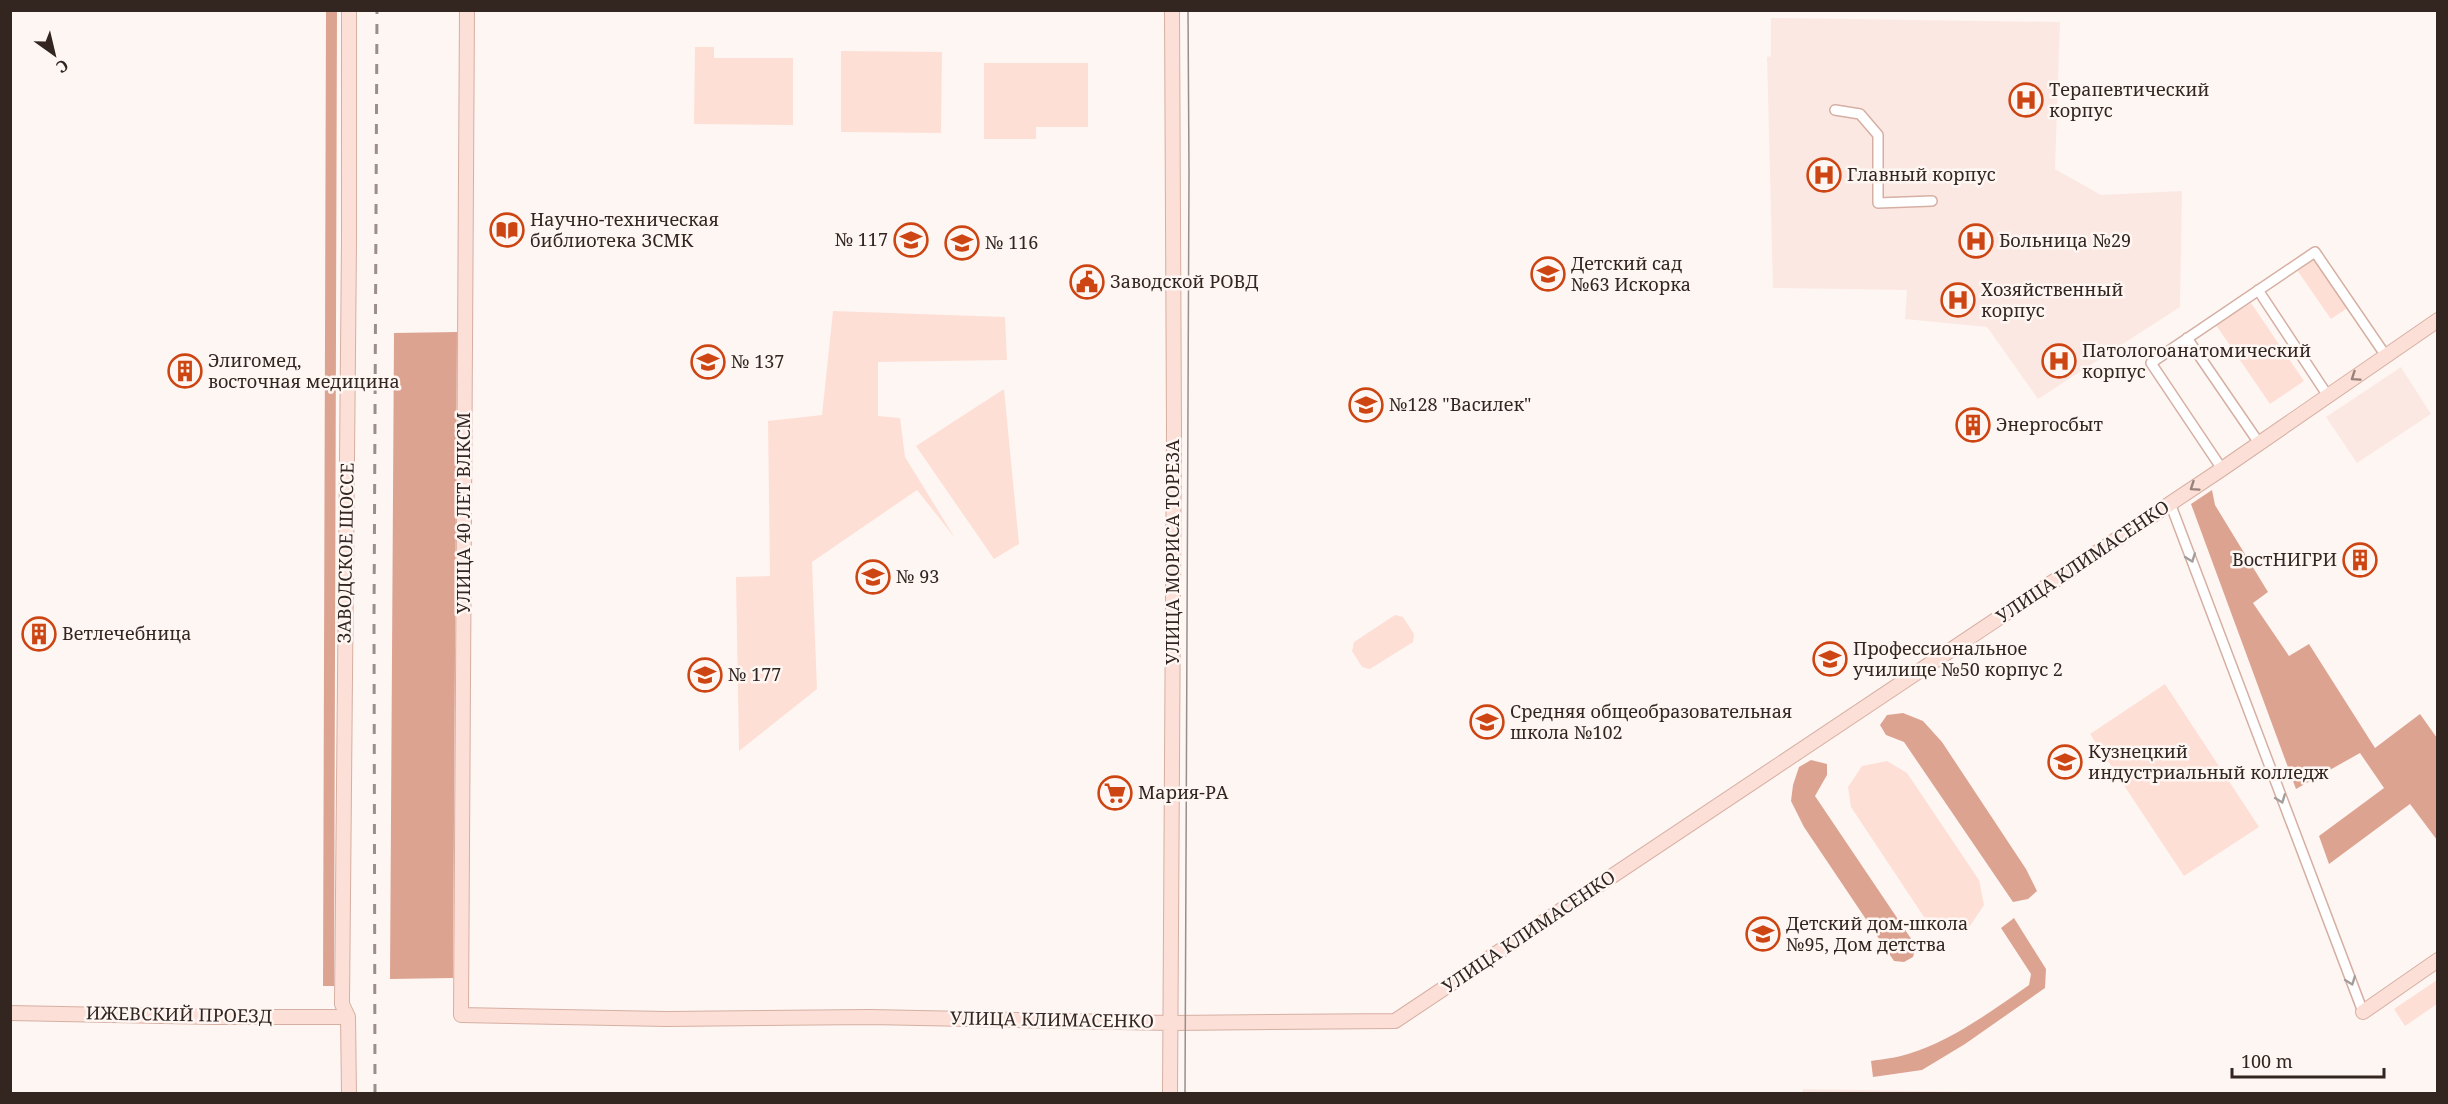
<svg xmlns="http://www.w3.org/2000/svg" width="2448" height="1104" viewBox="0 0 2448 1104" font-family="'Noto Serif',serif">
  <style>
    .built { fill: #fce8e2 }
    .green { fill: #fedfd5 }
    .forest { fill: #dda391 }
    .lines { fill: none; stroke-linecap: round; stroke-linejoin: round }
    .street-casing { stroke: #d6afa3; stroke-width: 12 }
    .secondary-casing { stroke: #d6afa3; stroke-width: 16 }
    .street { stroke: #fff; stroke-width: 9 }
    .secondary { stroke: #fcdfd6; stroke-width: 14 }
    .tram { stroke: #998e8a; stroke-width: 1.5 }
    .rail { stroke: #998e8a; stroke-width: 3; stroke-dasharray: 10 10; stroke-linecap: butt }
    .oneway { stroke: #98827b }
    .oneway2 { stroke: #a39d9b }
    .labels { text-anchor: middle; stroke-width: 5; stroke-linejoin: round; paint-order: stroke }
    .poi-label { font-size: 18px; fill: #332520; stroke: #fef6f3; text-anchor: start }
    .street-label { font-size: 18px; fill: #332520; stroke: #fef6f3 }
  </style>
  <rect width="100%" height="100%" fill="#fef6f3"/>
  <path class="built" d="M 1771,18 L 2060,22 L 2055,169 L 2101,195 L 2182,191 L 2180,307 L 2038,399 L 1987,327 L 1905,319 L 1907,290 L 1773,288 L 1767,57 L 1771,56 Z
    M 2401,367 L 2431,414 L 2357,463 L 2326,417 Z
    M 1803,1089 L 2032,1093 L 1803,1094 Z"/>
  <path class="green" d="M 695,47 L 714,47 L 714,58 L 793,58 L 793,125 L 694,124 Z
    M 841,51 L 942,52 L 941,133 L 841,132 Z
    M 984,63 L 1088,63 L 1088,127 L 1036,127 L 1036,139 L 984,139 Z
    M 2316,258 L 2349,307 L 2331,319 L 2297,270 Z
    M 2251,303 L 2304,381 L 2270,404 L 2216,325 Z
    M 833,311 L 1005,317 L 1007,360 L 878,362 L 878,416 L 900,418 L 905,457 L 955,538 L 917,490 L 812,562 L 817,689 L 739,751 L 736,577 L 770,576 L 768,421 L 822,415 Z
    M 1004,389 L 1019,544 L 994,559 L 916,446 Z
    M 1395,615 L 1403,617 L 1414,634 L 1413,642 L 1370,669 L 1362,667 L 1352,651 L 1354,642 Z
    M 2165,684 L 2259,827 L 2184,876 L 2090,734 Z
    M 1887,761 L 1907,773 L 1979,880 L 1984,905 L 1970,926 L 1945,931 L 1924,917 L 1851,807 L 1848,787 L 1862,766 Z
    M 2437,980 L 2437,1004 L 2405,1026 L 2394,1009 Z"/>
  <path class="forest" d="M 337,11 L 334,986 L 323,986 L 326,11 Z
    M 457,332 L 453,978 L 390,979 L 394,333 Z
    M 2212,490 L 2215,505 L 2268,592 L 2253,603 L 2289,656 L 2309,644 L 2375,748 L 2420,714 L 2437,738 L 2437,840 L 2410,804 L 2329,864 L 2319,836 L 2384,788 L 2360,753 L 2296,789 L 2191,504 Z
    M 1903,713 L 1923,721 L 1942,742 L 2026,869 L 2037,891 L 2028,899 L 2013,902 L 1904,742 L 1886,735 L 1880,725 L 1887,715 Z
    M 1811,760 L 1827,764 L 1827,775 L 1815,796 L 1916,946 L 1913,957 L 1904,962 L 1894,961 L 1804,827 L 1791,801 L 1793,785 L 1799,767 Z
    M 2014,918 L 2046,969 L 2045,988 L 1965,1044 L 1922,1070 L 1873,1077 L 1871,1061 C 1883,1059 1896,1058 1908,1054 C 1951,1041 1992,1011 2029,985 L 2031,974 L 2001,928 Z"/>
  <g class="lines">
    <defs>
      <path id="street" d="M 1835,110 L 1860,114 L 1878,135 L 1878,203 L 1932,201
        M 2258,290 L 2328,396
        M 2187,338 L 2259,443
        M 2222,469 L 2151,363 L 2315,252 L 2386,356
        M 2170,503 L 2363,1012"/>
      <path id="secondary" d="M 467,10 L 461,1015 L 667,1019 L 870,1017 L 1171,1023 L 1395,1021 L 2222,469 L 2438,320
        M 2363,1012 L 2438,960
        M 10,1013 L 214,1017 L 348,1017
        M 349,1094 L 348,1017 L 342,1004 L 349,242 L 349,10
        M 1170,1094 L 1174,430 L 1172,10"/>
    </defs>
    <use href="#street" class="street-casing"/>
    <use href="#secondary" class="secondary-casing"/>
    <use href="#street" class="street"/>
    <use href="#secondary" class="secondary"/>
    <path class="tram" d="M 1185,1094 L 1189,173 L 1188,10"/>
    <path class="rail" d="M 375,1094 L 374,620 L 377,10"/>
  </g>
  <defs><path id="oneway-chevron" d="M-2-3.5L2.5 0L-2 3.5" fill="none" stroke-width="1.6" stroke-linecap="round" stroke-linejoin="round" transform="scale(1.5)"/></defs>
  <g class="oneway">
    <use href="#oneway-chevron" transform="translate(2355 377) rotate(146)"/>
    <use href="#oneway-chevron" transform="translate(2194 487) rotate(146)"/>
  </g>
  <g class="oneway2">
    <use href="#oneway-chevron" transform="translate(2191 558) rotate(70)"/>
    <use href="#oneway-chevron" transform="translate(2281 799) rotate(69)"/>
    <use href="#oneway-chevron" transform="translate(2351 981) rotate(69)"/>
  </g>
  <defs>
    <symbol id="hospital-ring" viewBox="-11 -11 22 22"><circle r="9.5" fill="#fef6f3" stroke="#cc4512" stroke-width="1.5"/><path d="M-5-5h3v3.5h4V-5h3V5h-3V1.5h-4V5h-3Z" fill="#cc4512"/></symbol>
    <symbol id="library-ring" viewBox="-11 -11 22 22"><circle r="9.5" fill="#fef6f3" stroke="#cc4512" stroke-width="1.5"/><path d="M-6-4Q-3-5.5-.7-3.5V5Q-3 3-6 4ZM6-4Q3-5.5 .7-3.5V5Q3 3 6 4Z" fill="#cc4512"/></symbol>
    <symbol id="school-ring" viewBox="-11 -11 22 22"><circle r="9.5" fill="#fef6f3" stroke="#cc4512" stroke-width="1.5"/><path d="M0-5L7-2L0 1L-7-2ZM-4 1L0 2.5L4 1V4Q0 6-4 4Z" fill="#cc4512"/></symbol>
    <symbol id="civic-ring" viewBox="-11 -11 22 22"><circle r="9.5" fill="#fef6f3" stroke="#cc4512" stroke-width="1.5"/><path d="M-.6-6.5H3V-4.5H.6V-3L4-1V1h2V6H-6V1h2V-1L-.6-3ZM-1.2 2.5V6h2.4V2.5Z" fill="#cc4512"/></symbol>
    <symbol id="building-ring" viewBox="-11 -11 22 22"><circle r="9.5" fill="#fef6f3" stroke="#cc4512" stroke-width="1.5"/><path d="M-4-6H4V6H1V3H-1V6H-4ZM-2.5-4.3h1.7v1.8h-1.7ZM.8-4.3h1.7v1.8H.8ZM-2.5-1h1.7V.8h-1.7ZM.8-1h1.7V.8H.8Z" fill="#cc4512"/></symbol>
    <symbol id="university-ring" viewBox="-11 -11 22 22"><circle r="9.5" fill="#fef6f3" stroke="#cc4512" stroke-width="1.5"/><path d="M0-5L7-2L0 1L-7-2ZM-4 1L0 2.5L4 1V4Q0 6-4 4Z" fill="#cc4512"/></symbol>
    <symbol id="supermarket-ring" viewBox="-11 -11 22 22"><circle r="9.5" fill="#fef6f3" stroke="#cc4512" stroke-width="1.5"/><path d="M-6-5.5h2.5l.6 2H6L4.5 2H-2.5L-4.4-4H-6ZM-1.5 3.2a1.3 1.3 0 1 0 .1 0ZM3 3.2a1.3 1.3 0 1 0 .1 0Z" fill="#cc4512"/></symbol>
  </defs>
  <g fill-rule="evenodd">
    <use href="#hospital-ring" x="2007" y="81" width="38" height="38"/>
    <use href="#hospital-ring" x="1805" y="156" width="38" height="38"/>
    <use href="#library-ring" x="488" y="211" width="38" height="38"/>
    <use href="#school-ring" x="892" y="221" width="38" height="38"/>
    <use href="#hospital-ring" x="1957" y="222" width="38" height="38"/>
    <use href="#school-ring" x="943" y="224" width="38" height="38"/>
    <use href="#school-ring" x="1529" y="255" width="38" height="38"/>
    <use href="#civic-ring" x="1068" y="263" width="38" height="38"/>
    <use href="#hospital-ring" x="1939" y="281" width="38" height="38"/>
    <use href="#hospital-ring" x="2040" y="342" width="38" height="38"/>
    <use href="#school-ring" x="689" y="343" width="38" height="38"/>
    <use href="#building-ring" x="166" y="352" width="38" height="38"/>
    <use href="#school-ring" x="1347" y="386" width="38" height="38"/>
    <use href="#building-ring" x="1954" y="406" width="38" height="38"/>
    <use href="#building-ring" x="2341" y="541" width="38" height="38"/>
    <use href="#school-ring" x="854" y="558" width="38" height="38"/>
    <use href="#building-ring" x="20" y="615" width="38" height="38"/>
    <use href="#university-ring" x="1811" y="640" width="38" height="38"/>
    <use href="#school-ring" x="686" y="656" width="38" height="38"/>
    <use href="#school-ring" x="1468" y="703" width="38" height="38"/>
    <use href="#university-ring" x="2046" y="743" width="38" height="38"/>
    <use href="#supermarket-ring" x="1096" y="774" width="38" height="38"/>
    <use href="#school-ring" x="1744" y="915" width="38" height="38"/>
  </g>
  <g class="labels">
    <g class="poi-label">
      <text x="2049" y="96">Терапевтический<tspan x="2049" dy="21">корпус</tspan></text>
      <text x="1847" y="181">Главный корпус</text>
      <text x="530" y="226">Научно-техническая<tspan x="530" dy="21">библиотека ЗСМК</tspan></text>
      <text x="888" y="246" text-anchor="end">№ 117</text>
      <text x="1999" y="247">Больница №29</text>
      <text x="985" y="249">№ 116</text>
      <text x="1571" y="270">Детский сад<tspan x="1571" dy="21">№63 Искорка</tspan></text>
      <text x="1110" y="288">Заводской РОВД</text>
      <text x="1981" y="296">Хозяйственный<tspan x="1981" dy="21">корпус</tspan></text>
      <text x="2082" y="357">Патологоанатомический<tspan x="2082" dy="21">корпус</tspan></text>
      <text x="208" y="367">Элигомед,<tspan x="208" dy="21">восточная медицина</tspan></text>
      <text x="731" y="368">№ 137</text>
      <text x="1389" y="411">№128 "Василек"</text>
      <text x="1996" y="431">Энергосбыт</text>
      <text x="2337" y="566" text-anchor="end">ВостНИГРИ</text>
      <text x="896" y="583">№ 93</text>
      <text x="62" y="640">Ветлечебница</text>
      <text x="1853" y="655">Профессиональное<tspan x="1853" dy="21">училище №50 корпус 2</tspan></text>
      <text x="728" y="681">№ 177</text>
      <text x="1510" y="718">Средняя общеобразовательная<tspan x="1510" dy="21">школа №102</tspan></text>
      <text x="2088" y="758">Кузнецкий<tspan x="2088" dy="21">индустриальный колледж</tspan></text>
      <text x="1138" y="799">Мария-РА</text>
      <text x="1786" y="930">Детский дом-школа<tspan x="1786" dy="21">№95, Дом детства</tspan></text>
    </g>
    <g class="street-label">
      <text transform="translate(464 513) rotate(-90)" y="6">УЛИЦА 40 ЛЕТ ВЛКСМ</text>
      <text transform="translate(1173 552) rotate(-90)" y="6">УЛИЦА МОРИСА ТОРЕЗА</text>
      <text transform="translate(346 553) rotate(-89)" y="6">ЗАВОДСКОЕ ШОССЕ</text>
      <text transform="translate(2083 562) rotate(-34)" y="6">УЛИЦА КЛИМАСЕНКО</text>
      <text transform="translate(1529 932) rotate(-34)" y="6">УЛИЦА КЛИМАСЕНКО</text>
      <text transform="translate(179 1015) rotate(1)" y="6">ИЖЕВСКИЙ ПРОЕЗД</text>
      <text transform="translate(1052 1020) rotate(1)" y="6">УЛИЦА КЛИМАСЕНКО</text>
    </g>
  </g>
  <rect width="2448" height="1104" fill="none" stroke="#332520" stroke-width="24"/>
  <g transform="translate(54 54) rotate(146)" stroke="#fef6f3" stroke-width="4.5" paint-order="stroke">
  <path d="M0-4.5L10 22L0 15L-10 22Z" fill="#332520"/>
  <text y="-9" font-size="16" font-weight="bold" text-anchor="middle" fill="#332520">С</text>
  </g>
  <path d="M2232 1068v9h152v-9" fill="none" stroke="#332520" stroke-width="3"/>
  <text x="2241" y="1068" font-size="18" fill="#332520" stroke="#fef6f3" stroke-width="4.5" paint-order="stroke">100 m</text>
</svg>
